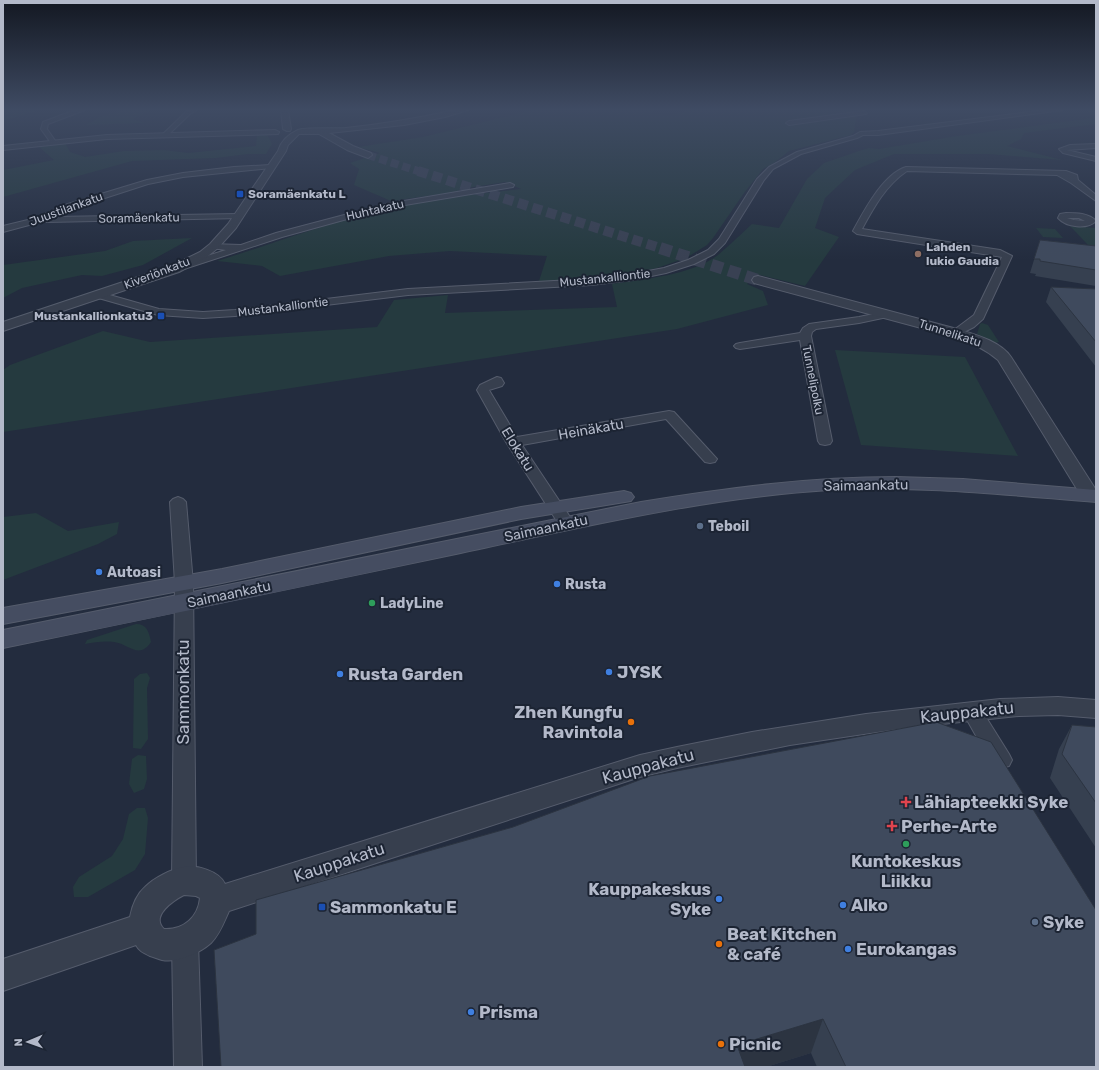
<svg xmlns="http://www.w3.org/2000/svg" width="1099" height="1070" viewBox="0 0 1099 1070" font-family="Rubik,sans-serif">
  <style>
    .green { fill: #253a3f }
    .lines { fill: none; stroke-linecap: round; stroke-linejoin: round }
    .tertiary-tunnel-far2 { stroke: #394153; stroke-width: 8; stroke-dasharray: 8 4; stroke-linecap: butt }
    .tertiary-tunnel-far1 { stroke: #394153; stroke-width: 10; stroke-dasharray: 10 5; stroke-linecap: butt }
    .tertiary-tunnel { stroke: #394153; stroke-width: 12; stroke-dasharray: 12 6; stroke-linecap: butt }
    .minor-casing { stroke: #555c6c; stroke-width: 2 }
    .tertiary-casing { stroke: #555c6c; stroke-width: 2 }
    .secondary-casing { stroke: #555c6c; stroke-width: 2 }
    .minor { fill: #373f4e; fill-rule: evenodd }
    .tertiary { fill: #373f4e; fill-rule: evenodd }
    .secondary { fill: #454d61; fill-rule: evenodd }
    .wall { fill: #364050 }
    .shaded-wall { fill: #2c3441 }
    .building { fill: #3f4a5d; stroke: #2c3441 }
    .transit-dot { fill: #1a4fb4; stroke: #1c2433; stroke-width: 1.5 }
    .education-dot { fill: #8d6e63; stroke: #1c2433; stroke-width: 1.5 }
    .service-dot { fill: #5c6f8a; stroke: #1c2433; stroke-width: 1.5 }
    .shop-dot { fill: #3f7fe0; stroke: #1c2433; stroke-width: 1.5 }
    .leisure-dot { fill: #2e9e5b; stroke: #1c2433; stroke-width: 1.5 }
    .food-dot { fill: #e8710a; stroke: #1c2433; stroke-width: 1.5 }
    .health-dot { fill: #e0444e; stroke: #1c2433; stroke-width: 1.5 }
    .labels { text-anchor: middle; stroke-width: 4; stroke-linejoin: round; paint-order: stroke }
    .far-poi-label { font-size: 12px; font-weight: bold; fill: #b3b9c9; stroke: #1c2433; text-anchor: start }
    .far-street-label { font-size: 12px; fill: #b3b9c9; stroke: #1c2433 }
    .street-label { font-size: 14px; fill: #b3b9c9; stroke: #1c2433 }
    .poi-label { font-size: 14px; font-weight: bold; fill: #b3b9c9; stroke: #1c2433; text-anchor: start }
    .near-poi-label { font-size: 17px; font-weight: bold; fill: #b3b9c9; stroke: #1c2433; text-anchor: start }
    .near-street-label { font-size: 17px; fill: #b3b9c9; stroke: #1c2433 }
  </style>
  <rect width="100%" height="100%" fill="#232c3e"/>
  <path class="green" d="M 3,110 L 40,110 L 3,121 Z
    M 123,110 L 151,110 L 133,119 L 145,123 L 86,125 L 102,116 Z
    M 532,110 L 654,110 L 650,114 L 672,115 L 688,110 L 852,110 L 851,112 L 857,112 L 857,114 L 854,132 L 851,135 L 789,151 L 774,163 L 763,169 L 744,193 L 713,238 L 707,245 L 686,258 L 657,268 L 616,277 L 580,280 L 539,281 L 547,256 L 450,251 L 389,256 L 280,276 L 262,266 L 217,261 C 279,242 340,218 404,205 C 443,197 482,194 521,189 L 505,182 L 461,189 L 456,192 L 391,201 L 354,185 L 359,169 L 350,163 L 380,153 L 358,147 L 423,137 Z
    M 1087,110 L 1096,110 L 1096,124 L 1024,133 L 1021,139 L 1007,146 L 1062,160 L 989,154 L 894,154 L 855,170 L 825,198 L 815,228 L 839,237 L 805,286 L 760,275 L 747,284 L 763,291 L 768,305 L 677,329 L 3,432 L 3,370 L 10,365 L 103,331 L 150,342 L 377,327 L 394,300 L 448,295 L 445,313 L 617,307 L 612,284 C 644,279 692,275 718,255 C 730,245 741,234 752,224 L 779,228 L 807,179 L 824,163 L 859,151 L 869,148 L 879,149 L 957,136 L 1093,118 Z
    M 267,134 L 272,144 L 266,154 L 248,154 L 216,158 L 132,161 L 3,197 L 3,170 L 54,160 L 38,146 L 65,143 L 70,152 L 85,157 L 124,151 L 164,150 L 188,153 L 256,146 L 257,135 Z
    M 1070,226 L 1096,228 L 1096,245 L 1088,245 Z
    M 1036,228 L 1055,229 L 1063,238 L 1043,237 Z
    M 192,238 L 143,265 L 102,276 L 82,275 L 22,288 L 3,298 L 3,265 L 105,251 L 133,241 Z
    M 982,323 L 988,325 L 999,342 L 994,343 L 977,334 L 980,324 Z
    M 835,350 L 965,357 L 1018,456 L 861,445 Z
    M 36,513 L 68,531 L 119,522 L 117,534 L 98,544 L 3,580 L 3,517 Z
    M 136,624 C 147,624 149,632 151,642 C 139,660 129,644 114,642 C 104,641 95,642 85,644 L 87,640 Z
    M 147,673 L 150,678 L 147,688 L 148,739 L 141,749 L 133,748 L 134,679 L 140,674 Z
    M 138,755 L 146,756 L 147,779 L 144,789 L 134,793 L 129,784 L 132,759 Z
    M 137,808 L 145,808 L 148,818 L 145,854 L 135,870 L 88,897 L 74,897 L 73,887 L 79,877 L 112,856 L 123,839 L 129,814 Z"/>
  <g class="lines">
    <path class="tertiary-tunnel-far2" d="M 368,155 L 421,172"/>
    <path class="tertiary-tunnel-far1" d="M 418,171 L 663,249"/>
    <path class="tertiary-tunnel" d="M 660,248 L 758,280"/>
    <defs>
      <path id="minor" d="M 75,110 L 85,110 L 48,124 L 47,129 L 56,142 L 51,143 L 41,129 L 43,122 Z
        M 197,110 L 191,113 L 167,136 L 163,136 L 163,134 L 187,111 Z
        M 1045,110 L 1063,110 L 878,135 L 863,135 L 857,138 L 801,154 L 773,169 L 764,180 L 725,243 L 714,254 L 694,264 L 666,273 L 632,280 L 591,285 L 408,295 L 235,316 L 203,318 L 158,315 L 95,297 L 94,295 L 99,292 L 159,309 L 203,312 L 235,310 L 408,289 L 591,279 L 632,274 L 664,268 L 688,260 L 708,250 L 719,239 L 757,179 L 769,167 L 797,152 L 853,136 L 860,132 L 878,131 Z
        M 864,111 L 867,113 L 866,114 L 789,125 L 786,123 L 789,121 Z
        M 1096,144 L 1096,148 L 1067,150 L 1096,157 L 1096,161 L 1063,153 L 1059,149 L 1070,145 Z
        M 270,165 L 272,166 L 272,168 L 183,177 L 148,184 L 74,208 L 52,217 L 239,214 L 242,214 L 243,216 L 242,218 L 47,222 L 44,221 L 3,232 L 3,226 L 36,218 L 68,204 L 147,180 L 183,173 L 234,167 Z
        M 906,167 L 1066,171 L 1077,175 L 1078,180 L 1096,195 L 1096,201 L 1071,183 L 1057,175 L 907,171 C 886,185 874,207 862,229 L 1000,250 L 1012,256 L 983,319 L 974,327 L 956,336 L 950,333 L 974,315 L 1002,257 L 857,234 L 853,231 C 864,211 883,174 906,167 Z
        M 510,183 L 514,185 L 513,187 L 387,208 L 282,237 L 178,271 L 172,271 L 170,269 L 172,267 L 226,250 L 211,248 L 210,246 L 211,244 L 241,245 L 276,233 L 386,204 Z
        M 1066,213 C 1076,213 1089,213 1096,221 C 1087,230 1066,227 1058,218 L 1060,214 ZM 1067,218 L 1079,218 L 1085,221 L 1074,220 Z
        M 888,311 L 893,314 L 892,316 L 859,323 L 816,329 L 812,332 L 811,336 L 832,441 L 830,444 L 825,445 L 820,444 L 818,441 L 800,340 L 740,349 L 736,348 L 734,346 L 736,344 L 740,343 L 800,333 L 803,328 L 809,324 L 859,317 Z
        M 497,377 L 501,378 L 504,383 L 502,386 L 489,390 L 517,437 L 669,411 L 674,412 L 717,459 L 715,462 L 710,463 L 705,462 L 666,419 L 522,445 L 574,523 L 572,526 L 566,528 L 560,526 L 506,442 L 477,390 L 480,385 Z
        M 178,497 L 183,499 L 186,502 L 193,583 L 196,881 L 193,889 L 184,892 L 175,889 L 172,881 L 175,583 L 170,502 L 173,499 Z
        M 972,703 L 979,706 L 1009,754 L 1012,760 L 1009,766 L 1001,768 L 993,766 L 962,711 L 965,706 Z
        M 185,929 L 194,932 L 198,941 L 202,1067 L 174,1067 L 172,941 L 176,932 Z"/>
      <path id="tertiary" d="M 281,110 L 288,110 L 291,129 L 290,131 L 287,131 L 283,129 Z
        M 455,110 L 468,110 L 445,117 L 404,125 L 329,133 L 353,146 L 371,153 L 372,155 L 368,158 L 347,150 L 319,134 L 299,134 L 288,145 L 286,151 L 236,228 L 218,248 L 208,256 L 179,272 L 3,331 L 3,322 L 171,266 L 200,252 L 210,244 L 228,224 L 278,151 C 281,141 289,134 298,130 C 305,127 336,129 346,128 C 383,124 419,118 455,110 Z
        M 275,130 L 279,132 L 278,134 L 107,139 L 3,150 L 3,146 L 107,135 Z
        M 758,276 L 961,330 C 977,335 1001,342 1011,357 L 1096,490 L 1096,499 L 1090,501 L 1083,499 L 998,360 C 984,348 968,341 951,336 L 754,283 L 752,280 L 754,277 Z
        M 1058,697 L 1096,700 L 1096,718 L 1058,715 L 1019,716 L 904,728 L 790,745 L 677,768 L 640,777 L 229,911 C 224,922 220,934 211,943 C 200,953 177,963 162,960 C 158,959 154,957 150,956 C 144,953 139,951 136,945 L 3,991 L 3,959 L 130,917 C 132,906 137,894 145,887 C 154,878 171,869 184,867 C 197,865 219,871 225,884 L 640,755 L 677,747 L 752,732 L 866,714 L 1000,699 ZM 184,895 L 196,896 L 200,898 C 198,917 184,930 164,929 C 150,916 174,900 184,895 Z"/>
      <path id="secondary" d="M 896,477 L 963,479 L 1096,490 L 1096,502 C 1007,495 918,485 829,490 C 703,498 579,528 456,554 C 305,586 154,618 3,648 L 3,630 L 641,502 C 726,488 810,477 896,477 Z
        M 624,491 L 631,493 L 634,497 L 631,501 L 521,519 L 222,583 L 3,624 L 3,608 L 222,569 L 521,507 Z"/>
    </defs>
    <use href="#minor" class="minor-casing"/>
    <use href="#tertiary" class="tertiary-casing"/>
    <use href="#secondary" class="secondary-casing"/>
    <use href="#minor" class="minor"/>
    <use href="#tertiary" class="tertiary"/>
    <use href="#secondary" class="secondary"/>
  </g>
  <path class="wall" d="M 1040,240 L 1096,246 L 1096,286 L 1035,276 L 1036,274 L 1030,273 Z
    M 1051,287 L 1096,289 L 1096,367 L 1046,302 Z
    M 1072,725 L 1096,727 L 1096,848 L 1050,778 L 1059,749 Z
    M 1096,910 L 1096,1067 L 817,1067 L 811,1053 L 766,1067 L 221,1067 Z"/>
  <path class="shaded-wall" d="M 823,1019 L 811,1053 L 766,1067 L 731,1067 L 737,1045 Z"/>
  <path class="building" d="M 1040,240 L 1096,246 L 1096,270 L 1040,261 L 1040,259 L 1034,259 Z
    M 1051,287 L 1096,289 L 1096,342 Z
    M 936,722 L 991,742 L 1096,910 L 1096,1067 L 846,1067 L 823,1019 L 737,1045 L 745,1067 L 221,1067 L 214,950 L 256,934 L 256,900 L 513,827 L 650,776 Z
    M 1072,725 L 1096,727 L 1096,803 L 1062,754 Z"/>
  <linearGradient id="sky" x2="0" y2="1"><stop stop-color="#131822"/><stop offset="0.42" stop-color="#3f4b63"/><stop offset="1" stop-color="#3f4b63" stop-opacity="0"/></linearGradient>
  <rect width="1099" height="260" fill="url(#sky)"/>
  <g class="transit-dot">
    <rect x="236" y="190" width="8" height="8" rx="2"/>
    <rect x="157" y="312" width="8" height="8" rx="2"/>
    <rect x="318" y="903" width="8" height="8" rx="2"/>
  </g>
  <circle class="education-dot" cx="918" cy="254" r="4"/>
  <g class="service-dot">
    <circle cx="700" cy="526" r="4"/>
    <circle cx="1035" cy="922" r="4"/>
  </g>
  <g class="shop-dot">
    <circle cx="99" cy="572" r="4"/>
    <circle cx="557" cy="584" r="4"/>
    <circle cx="609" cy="672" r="4"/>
    <circle cx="340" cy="674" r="4"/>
    <circle cx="719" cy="899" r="4"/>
    <circle cx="843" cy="905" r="4"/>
    <circle cx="848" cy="949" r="4"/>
    <circle cx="471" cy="1012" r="4"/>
  </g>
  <g class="leisure-dot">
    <circle cx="372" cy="603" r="4"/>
    <circle cx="906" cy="844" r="4"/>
  </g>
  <g class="food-dot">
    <circle cx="631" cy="722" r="4"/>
    <circle cx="719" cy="944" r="4"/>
    <circle cx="721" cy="1044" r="4"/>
  </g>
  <g class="health-dot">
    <path d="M904 796h4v4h4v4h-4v4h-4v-4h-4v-4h4z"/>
    <path d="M890 820h4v4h4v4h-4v4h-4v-4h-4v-4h4z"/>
  </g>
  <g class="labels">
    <g class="far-poi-label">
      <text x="248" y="198">Soramäenkatu L</text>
      <text x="926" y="251">Lahden<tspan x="926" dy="14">lukio Gaudia</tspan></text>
      <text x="153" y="320" text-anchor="end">Mustankallionkatu3</text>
    </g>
    <g class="far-street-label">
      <text transform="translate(66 209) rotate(-20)" y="4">Juustilankatu</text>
      <text transform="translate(375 210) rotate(-13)" y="4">Huhtakatu</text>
      <text transform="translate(139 218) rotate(-1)" y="4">Soramäenkatu</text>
      <text transform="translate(157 273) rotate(-21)" y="4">Kiveriönkatu</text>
      <text transform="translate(605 278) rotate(-6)" y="4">Mustankalliontie</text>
      <text transform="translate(283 307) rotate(-7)" y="4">Mustankalliontie</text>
      <text transform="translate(950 333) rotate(18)" y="4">Tunnelikatu</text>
      <text transform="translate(813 380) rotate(79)" y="4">Tunnelipolku</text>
    </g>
    <g class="street-label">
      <text transform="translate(591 429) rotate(-10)" y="5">Heinäkatu</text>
      <text transform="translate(518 449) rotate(58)" y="5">Elokatu</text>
      <text transform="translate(866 485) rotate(-1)" y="5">Saimaankatu</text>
      <text transform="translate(546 528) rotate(-12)" y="5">Saimaankatu</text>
      <text transform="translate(229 594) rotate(-12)" y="5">Saimaankatu</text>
    </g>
    <g class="poi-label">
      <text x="708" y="531">Teboil</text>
      <text x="107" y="577">Autoasi</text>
      <text x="565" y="589">Rusta</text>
      <text x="380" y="608">LadyLine</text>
    </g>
    <g class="near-poi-label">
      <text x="617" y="678">JYSK</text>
      <text x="348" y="680">Rusta Garden</text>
      <text x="623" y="718" text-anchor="end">Zhen Kungfu<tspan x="623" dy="20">Ravintola</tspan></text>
      <text x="914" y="808">Lähiapteekki Syke</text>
      <text x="901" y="832">Perhe-Arte</text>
      <text x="906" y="867" text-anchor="middle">Kuntokeskus<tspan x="906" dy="20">Liikku</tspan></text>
      <text x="711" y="895" text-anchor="end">Kauppakeskus<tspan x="711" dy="20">Syke</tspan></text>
      <text x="851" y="911">Alko</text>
      <text x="330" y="913">Sammonkatu E</text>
      <text x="1043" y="928">Syke</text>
      <text x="727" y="940">Beat Kitchen<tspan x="727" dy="20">&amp; café</tspan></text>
      <text x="856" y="955">Eurokangas</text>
      <text x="479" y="1018">Prisma</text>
      <text x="729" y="1050">Picnic</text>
    </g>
    <g class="near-street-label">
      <text transform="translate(183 692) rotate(-90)" y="6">Sammonkatu</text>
      <text transform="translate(967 712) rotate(-6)" y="6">Kauppakatu</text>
      <text transform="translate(648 766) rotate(-15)" y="6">Kauppakatu</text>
      <text transform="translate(339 862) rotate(-18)" y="6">Kauppakatu</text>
    </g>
  </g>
  <rect width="1099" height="1070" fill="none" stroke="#b3b9c9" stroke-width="8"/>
  <g transform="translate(28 1042) rotate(268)" stroke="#1c2433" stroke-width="3" paint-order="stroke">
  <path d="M0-3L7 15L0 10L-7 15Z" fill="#b3b9c9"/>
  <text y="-6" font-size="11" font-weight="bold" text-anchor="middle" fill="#b3b9c9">N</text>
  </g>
</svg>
